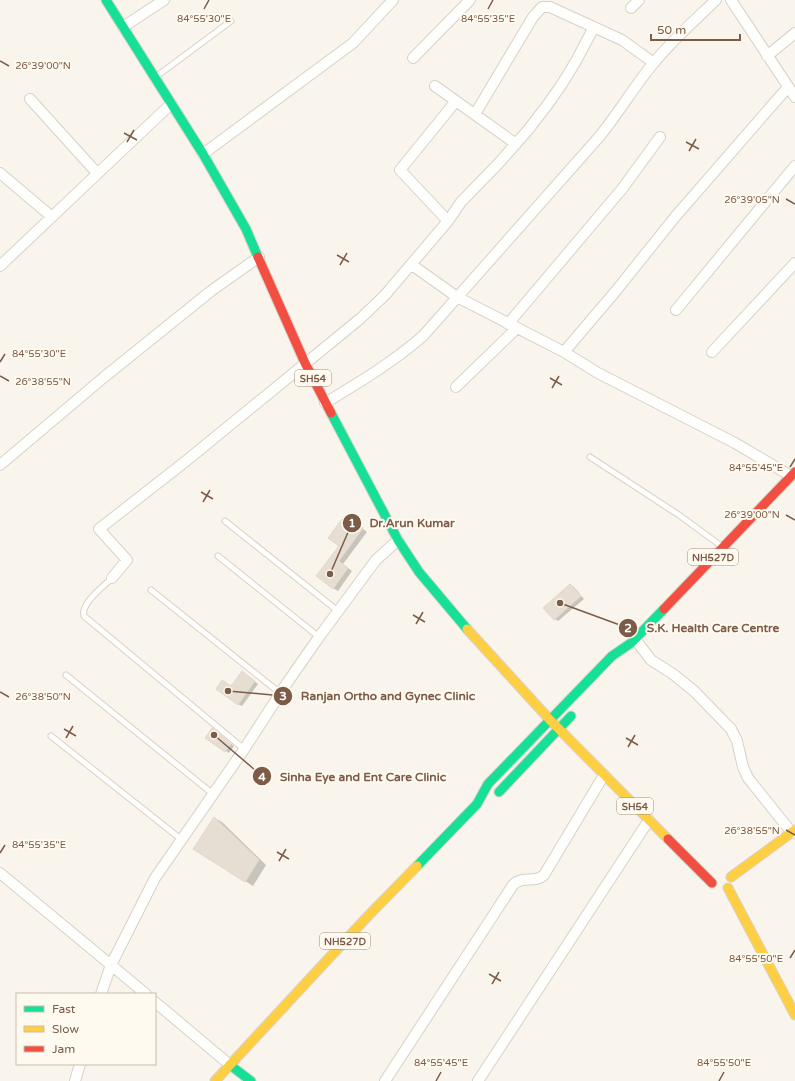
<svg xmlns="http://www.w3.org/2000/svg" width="795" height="1081" viewBox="0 0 795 1081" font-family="'Varela Round',sans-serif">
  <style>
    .shadow { fill: #0003 }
    .building { fill: #e6ddd3; stroke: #e3d8ce }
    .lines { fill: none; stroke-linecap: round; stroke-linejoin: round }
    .lane-casing { stroke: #d8d1c9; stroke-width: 7 }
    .street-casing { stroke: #d8d1c9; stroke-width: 12 }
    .fast-casing { stroke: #d9d1c8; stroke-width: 11 }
    .slow-casing { stroke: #d9d1c8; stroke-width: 11 }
    .jam-casing { stroke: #d9d1c8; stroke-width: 11 }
    .lane { stroke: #fefefc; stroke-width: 5 }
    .street { stroke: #fefefc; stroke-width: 10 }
    .fast { stroke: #16e098; stroke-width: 9 }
    .slow { stroke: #ffcf43; stroke-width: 9 }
    .jam { stroke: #f24e42; stroke-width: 9 }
    .ticks { fill: none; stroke: #7c5c48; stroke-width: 1.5 }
    .labels { text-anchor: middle; stroke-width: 4; stroke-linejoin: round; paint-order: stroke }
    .shield { fill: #fffaf0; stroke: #a38b7a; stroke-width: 1 }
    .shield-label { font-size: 10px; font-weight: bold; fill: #7c5c48 }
    .ticks-label { font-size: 10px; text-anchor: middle; fill: #7c5c48; stroke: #fffaf0; stroke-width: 4; stroke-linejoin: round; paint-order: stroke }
    .leader { fill: none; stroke: #7c5c48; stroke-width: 1.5 }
    .callout-dot { fill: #7c5c48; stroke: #fffaf0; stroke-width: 1.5 }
    .mark-label { font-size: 12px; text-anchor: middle; font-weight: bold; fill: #fff }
    .callout-label { font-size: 12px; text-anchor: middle; font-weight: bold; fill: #7c5c48; stroke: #fffaf0; stroke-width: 4; stroke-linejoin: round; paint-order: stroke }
  </style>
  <rect width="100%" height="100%" fill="#f9f5ec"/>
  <path class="shadow" d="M 350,519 L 367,532 L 343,564 L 352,571 L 338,591 L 333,588 L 340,545 Z
    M 571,585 L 574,587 L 584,599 L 558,621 L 555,619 Z
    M 245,674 L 258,684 L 242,706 L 238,704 L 231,687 Z
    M 212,729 L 234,746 L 229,753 L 206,738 Z
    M 215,818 L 222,822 L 266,865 L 253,886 L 195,849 Z"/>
  <path class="building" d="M 345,515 L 363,528 L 339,561 L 348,568 L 333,589 L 316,576 L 339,546 L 328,538 Z
    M 570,584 L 581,596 L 554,620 L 543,608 Z
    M 242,671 L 255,681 L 238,705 L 216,689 L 222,680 L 231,686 Z
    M 212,728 L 231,744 L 225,752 L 205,738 Z
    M 214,817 L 259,860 L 245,882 L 193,849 Z"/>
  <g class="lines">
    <defs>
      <path id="lane" d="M 157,76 L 231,21
        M 590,457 L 679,515 L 720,545
        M 225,521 L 338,611
        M 218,556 L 319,637
        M 112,578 C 104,586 80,604 84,616 L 244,749
        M 151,590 L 280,693
        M 66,675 L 213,794
        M 51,736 L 182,840"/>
      <path id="street" d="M 731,0 L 795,97
        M 631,8 L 639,0
        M 123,27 L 164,0
        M 767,56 L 795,33
        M 413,58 L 470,0
        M 435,86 L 516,144
        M 30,99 L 97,173
        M 475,114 L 533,17 L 542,7 L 550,7 L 622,40 L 654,63
        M 203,154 L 353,43 L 393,0
        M 0,173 L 52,217
        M 448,221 L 400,170 L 456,101
        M 412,265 L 457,297 L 564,352 L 598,373 L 735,443 L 791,476
        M 0,266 L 171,104
        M 676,310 L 795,166
        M 508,324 L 622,189 L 660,137
        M 564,352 L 615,292 L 675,217 L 788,87
        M 712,352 L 795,263
        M 456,387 L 517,328
        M 325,403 C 360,382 393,362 423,336 L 599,137 C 618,114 633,88 652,65 C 671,41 694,21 716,0
        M 0,465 L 103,378 L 211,291 L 259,257
        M 112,578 L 127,560 L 99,529 L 186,461 L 361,318 L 385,295 L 448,221 L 461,202 L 498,164 L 528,130 L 548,104 L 562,84 L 576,61 L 594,27
        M 635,639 L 651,660 L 673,674 L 694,691 L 731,729 L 737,741 L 743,767 L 748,778 L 792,833
        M 0,873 L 146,994
        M 101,994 L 111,965 L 155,878 L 243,751 L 287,683 L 319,637 L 376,560 L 398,540
        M 155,1002 L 230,1065
        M 75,1081 L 80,1064
        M 385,1081 L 513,885 C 523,875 534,884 544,875 L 604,775
        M 478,1081 L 649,820"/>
      <path id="fast" d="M 106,0 L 203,154 L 246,229 L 258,257
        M 331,413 L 398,540 L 419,572 L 467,629
        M 499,792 L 571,716
        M 417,866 L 477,804 L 488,784 L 612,656 L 631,643 L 664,609
        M 230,1065 L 251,1081"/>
      <path id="slow" d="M 467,629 L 550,720 L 668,839
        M 731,877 L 795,830
        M 728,888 L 795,1015
        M 215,1081 L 368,916 L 417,866"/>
      <path id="jam" d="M 258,257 L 305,363 L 331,413
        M 664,609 L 795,472
        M 668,839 L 712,883"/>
    </defs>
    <use href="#lane" class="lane-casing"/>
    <use href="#street" class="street-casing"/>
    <use href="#fast" class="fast-casing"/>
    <use href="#slow" class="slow-casing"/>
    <use href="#jam" class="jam-casing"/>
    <use href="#lane" class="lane"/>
    <use href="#street" class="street"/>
    <use href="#fast" class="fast"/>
    <use href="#slow" class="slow"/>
    <use href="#jam" class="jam"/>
  </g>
  <path class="ticks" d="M 204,9 L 209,0M 488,9 L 493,0M 0,61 L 9,66M 124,133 L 137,140M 127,142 L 134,130M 686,142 L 699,149M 689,151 L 696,139M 786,199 L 795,204M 337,255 L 349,262M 340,265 L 347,253M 0,362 L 5,354M 0,376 L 9,381M 550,378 L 562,385M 552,388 L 559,376M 790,467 L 795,459M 201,492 L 213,499M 203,502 L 210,490M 786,515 L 795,520M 413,615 L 425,622M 416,624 L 423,612M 0,692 L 9,697M 64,729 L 76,736M 66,738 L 73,726M 626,738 L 638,745M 628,747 L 635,735M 786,830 L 795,835M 277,852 L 289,859M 0,853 L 5,845M 279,861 L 286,849M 790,958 L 795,950M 489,974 L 501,981M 492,984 L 499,972M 436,1081 L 441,1072M 719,1081 L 724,1072"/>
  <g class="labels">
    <g class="shield">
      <rect x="295" y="370" width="36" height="16" rx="3"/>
      <rect x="688" y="549" width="50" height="16" rx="3"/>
      <rect x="617" y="798" width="36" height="16" rx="3"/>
      <rect x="320" y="933" width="50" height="16" rx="3"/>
    </g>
    <g class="shield-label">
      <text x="313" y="382">SH54</text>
      <text x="713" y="561">NH527D</text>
      <text x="635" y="810">SH54</text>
      <text x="345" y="945">NH527D</text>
    </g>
  </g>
  <g class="ticks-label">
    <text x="204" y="22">84°55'30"E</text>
    <text x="488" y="22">84°55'35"E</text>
    <text x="43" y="69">26°39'00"N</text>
    <text x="752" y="203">26°39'05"N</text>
    <text x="39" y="357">84°55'30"E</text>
    <text x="43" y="385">26°38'55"N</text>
    <text x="756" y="471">84°55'45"E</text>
    <text x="752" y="518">26°39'00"N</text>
    <text x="43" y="700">26°38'50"N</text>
    <text x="752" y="834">26°38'55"N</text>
    <text x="39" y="848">84°55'35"E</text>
    <text x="756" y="962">84°55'50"E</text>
    <text x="441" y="1066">84°55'45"E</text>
    <text x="724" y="1066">84°55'50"E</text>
  </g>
  <path class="leader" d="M330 574L352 523M560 603L628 628M228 691L283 696M214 735L262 776"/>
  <g class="callout-dot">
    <circle cx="330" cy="574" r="4"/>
    <circle cx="560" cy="603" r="4"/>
    <circle cx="228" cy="691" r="4"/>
    <circle cx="214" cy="735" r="4"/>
    <circle cx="352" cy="523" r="10"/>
    <circle cx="628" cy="628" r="10"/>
    <circle cx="283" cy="696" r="10"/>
    <circle cx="262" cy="776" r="10"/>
  </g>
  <g class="mark-label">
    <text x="352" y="527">1</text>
    <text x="628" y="632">2</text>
    <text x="283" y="700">3</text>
    <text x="262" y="781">4</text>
  </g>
  <g class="callout-label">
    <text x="412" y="527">Dr.Arun Kumar</text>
    <text x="713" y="632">S.K. Health Care Centre</text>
    <text x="388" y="700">Ranjan Ortho and Gynec Clinic</text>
    <text x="363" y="781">Sinha Eye and Ent Care Clinic</text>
  </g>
  <rect x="16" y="993" width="140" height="72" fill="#fffaf0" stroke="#cbbbad"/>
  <rect x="24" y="1006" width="20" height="6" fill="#16e098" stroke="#cbbbad"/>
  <text x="52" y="1013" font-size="12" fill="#7c5c48">Fast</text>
  <rect x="24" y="1026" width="20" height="6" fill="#ffcf43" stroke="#cbbbad"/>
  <text x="52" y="1033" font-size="12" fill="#7c5c48">Slow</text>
  <rect x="24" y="1046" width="20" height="6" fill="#f24e42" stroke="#cbbbad"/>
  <text x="52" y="1053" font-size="12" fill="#7c5c48">Jam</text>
  <path d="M651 34v6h89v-6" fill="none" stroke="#7c5c48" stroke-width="2"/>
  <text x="657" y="34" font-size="12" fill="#7c5c48" stroke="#fffaf0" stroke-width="3" paint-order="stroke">50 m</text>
</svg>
